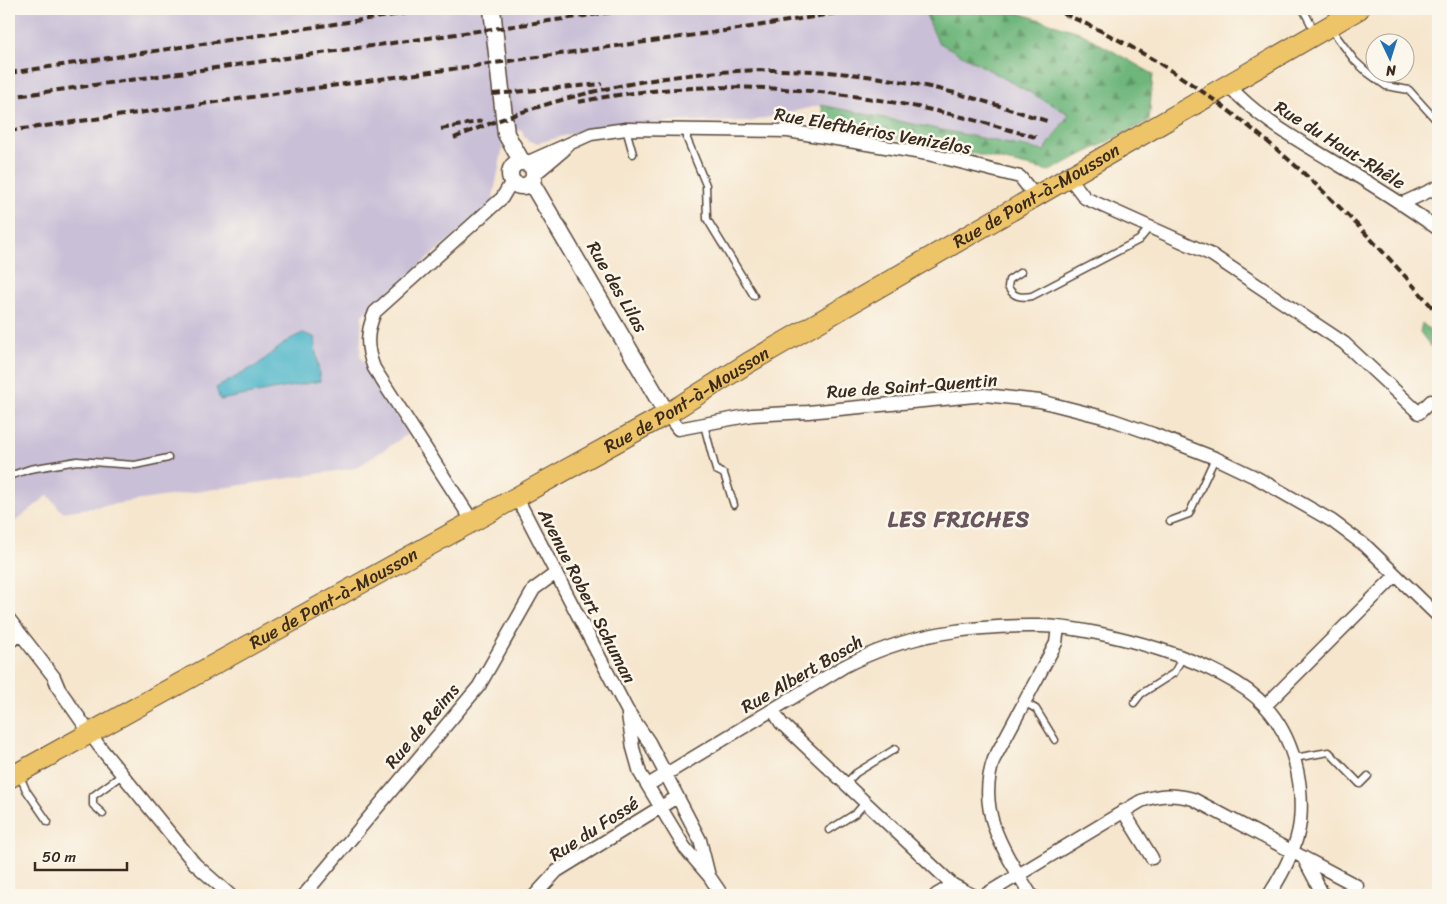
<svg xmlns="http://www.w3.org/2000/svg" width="1447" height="904" viewBox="0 0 1447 904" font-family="Sriracha,sans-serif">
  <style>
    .industrial { fill: #c9bfd7 }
    .forest { fill: url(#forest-firs); stroke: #54704c }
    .water { fill: #4bb5c9; stroke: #437074 }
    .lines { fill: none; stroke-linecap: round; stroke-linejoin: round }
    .service-casing { stroke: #574638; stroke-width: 9 }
    .minor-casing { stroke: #574638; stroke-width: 15 }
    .tertiary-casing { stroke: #574638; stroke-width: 19 }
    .primary-casing { stroke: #574638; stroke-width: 22 }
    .service { stroke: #fff; stroke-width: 6 }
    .minor { stroke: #fff; stroke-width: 12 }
    .tertiary { stroke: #fff; stroke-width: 16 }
    .primary { stroke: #eec469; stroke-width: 20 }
    .rail { stroke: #3b2a1e; stroke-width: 4; stroke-dasharray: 8 4; stroke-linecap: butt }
    .labels { text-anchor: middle; stroke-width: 5; stroke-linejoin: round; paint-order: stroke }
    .street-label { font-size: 18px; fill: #3b2a1e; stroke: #fbf7ec }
    .district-label { font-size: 22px; font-weight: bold; letter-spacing: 1px; fill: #6a575d; stroke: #fbf7ec }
  </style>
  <defs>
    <pattern id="forest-firs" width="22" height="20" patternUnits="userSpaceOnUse" patternTransform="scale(1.25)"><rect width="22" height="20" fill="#6eb67b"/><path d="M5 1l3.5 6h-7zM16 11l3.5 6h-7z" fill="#5c9464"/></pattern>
  </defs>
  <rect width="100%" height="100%" fill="#fbf7ec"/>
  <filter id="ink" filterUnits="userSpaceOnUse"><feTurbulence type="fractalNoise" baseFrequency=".02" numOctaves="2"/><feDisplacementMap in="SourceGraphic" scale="10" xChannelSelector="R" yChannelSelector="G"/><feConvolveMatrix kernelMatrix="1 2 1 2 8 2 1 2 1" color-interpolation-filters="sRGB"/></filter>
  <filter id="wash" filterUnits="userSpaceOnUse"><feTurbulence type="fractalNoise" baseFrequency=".0096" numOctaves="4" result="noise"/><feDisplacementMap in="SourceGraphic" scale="20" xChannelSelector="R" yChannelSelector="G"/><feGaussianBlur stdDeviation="1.12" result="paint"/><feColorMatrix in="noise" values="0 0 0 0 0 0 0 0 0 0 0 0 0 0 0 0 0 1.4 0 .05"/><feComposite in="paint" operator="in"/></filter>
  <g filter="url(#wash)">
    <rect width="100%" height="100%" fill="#f6e6ce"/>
    <path class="industrial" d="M 9,9 L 923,9 L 938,42 L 1069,114 L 1044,151 L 821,105 L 749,122 L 674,121 L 589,129 L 538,143 L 529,141 L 524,136 L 522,130 L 506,131 L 492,203 L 362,315 L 360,356 L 408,434 L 356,468 L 62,512 L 48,495 L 9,527 Z"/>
    <path class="forest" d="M 928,9 L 1006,9 L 1079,32 L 1153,74 L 1149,121 L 1049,171 L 927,143 L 830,131 L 821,105 L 1044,151 L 1069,114 L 938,42 L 924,10 Z
      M 1422,323 L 1438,337 L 1438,356 L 1420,332 Z"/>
    <path class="water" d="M 303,333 L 314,337 L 320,381 L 220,400 L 216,388 L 257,365 L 290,339 Z"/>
  </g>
  <g filter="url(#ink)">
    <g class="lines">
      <defs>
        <path id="service" d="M 1303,9 L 1315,32
          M 1331,29 L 1355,61 L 1368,73 L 1386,86 L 1409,90 L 1437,121
          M 626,129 L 633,154
          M 687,129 L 687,139 L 706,185 L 707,219 L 754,296
          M 1021,272 L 1009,280 L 1008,287 C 1013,297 1021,298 1032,296 L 1139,240 L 1149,228
          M 704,425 L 716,470 L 724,474 L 734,505
          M 9,476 L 30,469 L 77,461 L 135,465 L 168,458
          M 1170,521 L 1189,514 L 1215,458
          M 1024,702 L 1036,709 L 1055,740
          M 1134,703 L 1141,694 L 1174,673 L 1182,658
          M 1294,758 L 1329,752 L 1360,784 L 1368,776
          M 19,774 L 26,790 L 48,822
          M 845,784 L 856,773 L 895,749
          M 103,814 L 93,805 L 93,796 L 122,775
          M 829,830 L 856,813 L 865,803"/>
        <path id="minor" d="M 1228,85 C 1261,121 1298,140 1339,165 C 1373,185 1406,206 1438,229
          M 526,163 L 591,134 L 626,129 L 788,131 L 928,154 L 1020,177 L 1036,197
          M 534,175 L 564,150
          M 1069,177 L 1085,198 L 1212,255 L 1344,343 L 1419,413 L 1431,401
          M 1401,204 L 1438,187
          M 667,414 L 678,429 L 752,415 L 808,412 L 985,395 L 1040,401 L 1107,418 L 1153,434 L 1215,458 L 1257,478 L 1332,521 L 1367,547 L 1438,616
          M 517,498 L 627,710 L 649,742 L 700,840 L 709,876
          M 473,522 L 374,368 C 366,347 366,333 375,312 L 502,198 L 512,181
          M 9,619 L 54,677 L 59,689 L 99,746 L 195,864 L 230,895
          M 9,642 L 21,634
          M 1265,706 L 1396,575
          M 773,710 L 781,723 L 953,885
          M 628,715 L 633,748 L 640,773 L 685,848 L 709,876 L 722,895
          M 648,785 L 843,667 C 905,634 971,625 1040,626 C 1100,627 1225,661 1265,706 C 1293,736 1304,782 1300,822 C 1297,847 1282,875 1269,895
          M 1123,811 L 1152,858
          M 1303,857 L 1323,895
          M 304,895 L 479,686 L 534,589 L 556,573
          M 535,895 L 557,871 L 677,797
          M 936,895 L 953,885 L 972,895
          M 985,895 L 1141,801 C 1160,794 1174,794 1193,799 L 1357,886 L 1342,895
          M 1031,895 C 1005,853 975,811 994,759 L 1056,643 L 1058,627"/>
        <path id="tertiary" d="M 492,9 L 506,134 L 522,162
          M510 174a12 12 0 1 1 24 0a12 12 0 1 1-24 0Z
          M 531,182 L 667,414"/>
        <g id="primary">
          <path id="s1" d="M 9,778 L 667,414 L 748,363 L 1359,9"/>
        </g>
      </defs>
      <use href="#service" class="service-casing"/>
      <use href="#minor" class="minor-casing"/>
      <use href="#tertiary" class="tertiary-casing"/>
      <use href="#primary" class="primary-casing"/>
      <use href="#service" class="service"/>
      <use href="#minor" class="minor"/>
      <use href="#tertiary" class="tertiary"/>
      <use href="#primary" class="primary"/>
      <path class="rail" d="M 1052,9 C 1206,71 1332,189 1438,314
        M 9,73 L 434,9
        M 493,94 L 602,84
        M 9,97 L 634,9
        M 578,102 C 694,78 820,85 936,111 C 971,118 1005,129 1039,138
        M 441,129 L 482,121
        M 9,131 L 738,29 L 862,9
        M 454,138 C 606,73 772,51 934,88 C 974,97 1012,110 1050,122"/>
    </g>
  </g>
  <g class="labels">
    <g class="street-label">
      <text transform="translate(873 131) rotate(10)" y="6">Rue Elefthérios Venizélos</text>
      <text transform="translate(1340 145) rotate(32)" y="6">Rue du Haut-Rhêle</text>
      <text dy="6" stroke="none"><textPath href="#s1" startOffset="1181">Rue de Pont-à-Mousson</textPath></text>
      <text transform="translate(617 287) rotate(60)" y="6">Rue des Lilas</text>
      <text transform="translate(912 386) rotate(-4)" y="6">Rue de Saint-Quentin</text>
      <text dy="6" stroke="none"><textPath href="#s1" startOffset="776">Rue de Pont-à-Mousson</textPath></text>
      <text transform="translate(587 596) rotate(63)" y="6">Avenue Robert Schuman</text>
      <text dy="6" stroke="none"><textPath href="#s1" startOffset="371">Rue de Pont-à-Mousson</textPath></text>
      <text transform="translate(802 674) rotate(-30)" y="6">Rue Albert Bosch</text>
      <text transform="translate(422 726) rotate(-50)" y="6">Rue de Reims</text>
      <text transform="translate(594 829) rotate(-33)" y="6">Rue du Fossé</text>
    </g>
    <g class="district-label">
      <text x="959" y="527">LES FRICHES</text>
    </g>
  </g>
  <rect width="1447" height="904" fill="none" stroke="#fbf7ec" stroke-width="30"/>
  <g transform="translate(1390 58) rotate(176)"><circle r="24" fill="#fbf7ec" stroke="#aea59a"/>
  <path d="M0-4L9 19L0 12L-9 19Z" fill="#1f6fb2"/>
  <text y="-8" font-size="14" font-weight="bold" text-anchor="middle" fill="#3b2a1e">N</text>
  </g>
  <path d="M35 862v8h92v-8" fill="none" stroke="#3b2a1e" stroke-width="2.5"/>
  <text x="42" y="862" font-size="15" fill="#3b2a1e" stroke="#fbf7ec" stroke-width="4" paint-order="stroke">50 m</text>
</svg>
